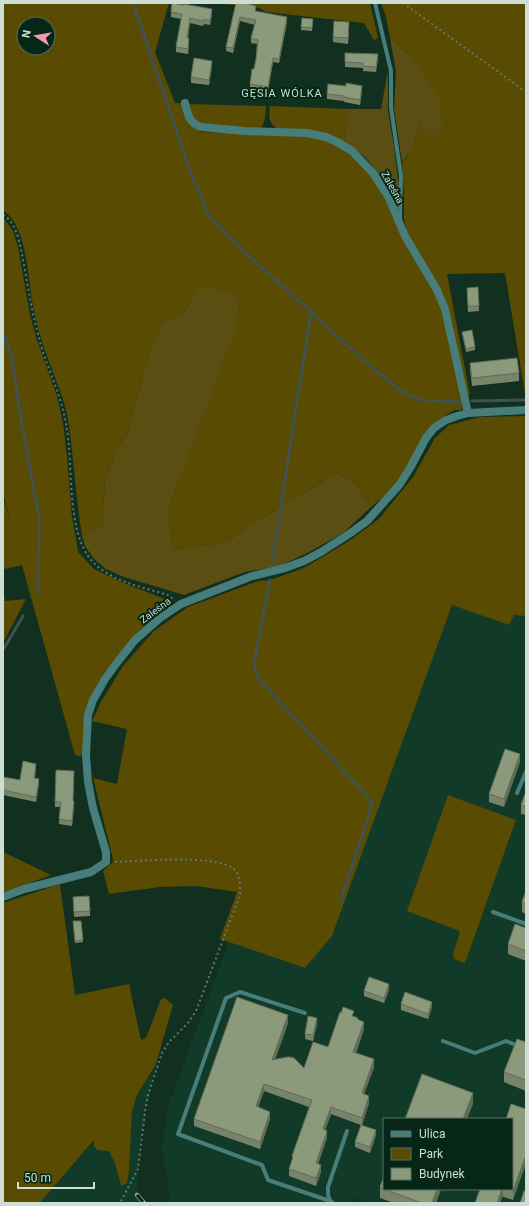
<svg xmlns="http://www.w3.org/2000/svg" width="529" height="1206" viewBox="0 0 529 1206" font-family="Roboto,sans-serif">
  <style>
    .built { fill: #123a28; fill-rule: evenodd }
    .green { fill: #594b01; fill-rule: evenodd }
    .forest { fill: #5b4e12 }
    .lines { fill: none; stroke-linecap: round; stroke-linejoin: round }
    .stream { stroke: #405152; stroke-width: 3 }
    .path { stroke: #5f786a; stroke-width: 2; stroke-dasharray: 2 3; stroke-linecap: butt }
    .service { stroke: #477e7b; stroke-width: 4 }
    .minor { stroke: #477e7b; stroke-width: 8 }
    .rail-casing { stroke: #8ca396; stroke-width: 4.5 }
    .rail { stroke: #062617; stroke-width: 3; stroke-dasharray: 9; stroke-linecap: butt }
    .wall { fill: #78846a }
    .shaded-wall { fill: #616c56 }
    .building { fill: #8b9a7b; stroke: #616c56 }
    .labels { text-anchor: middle; stroke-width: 4; stroke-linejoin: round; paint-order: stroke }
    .street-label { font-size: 10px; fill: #cddfd4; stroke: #062617 }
    .neighbourhood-label { font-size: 11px; letter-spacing: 1px; fill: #bde0cb; stroke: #062617 }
  </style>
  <rect width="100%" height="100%" fill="#113020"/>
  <path class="built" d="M 452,605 L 509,625 L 514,615 L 526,616 L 526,1203 L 369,1203 L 354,1198 L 352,1203 L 171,1203 L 162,1149 L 168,1106 L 229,942 L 305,968 L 407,725 ZM 448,795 L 516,820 L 465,963 L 454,959 L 453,953 L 460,932 L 450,927 ZM 384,1119 L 512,1119 L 512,1189 L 384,1189 Z
    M 156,1064 L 145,1112 L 138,1169 L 139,1203 L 40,1203 L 95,1140 L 109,1151 L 115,1163 L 121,1186 L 129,1171 L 132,1112 L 137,1095 Z"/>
  <path class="green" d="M 3,3 L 169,3 L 155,52 L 175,103 L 181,103 C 187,117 188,125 202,132 C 221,133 241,133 261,134 C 288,135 321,132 344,149 C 356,158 366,169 375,180 L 432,283 L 443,315 L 463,399 L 462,410 L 455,410 L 444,416 L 401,477 L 384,496 L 371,507 L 356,484 L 337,473 L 253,523 L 227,542 L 173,550 L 168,510 L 189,452 L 195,294 L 183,315 L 163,322 L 150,350 L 128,432 L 116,451 L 105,480 L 102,526 L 82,535 C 76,499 74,462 69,426 C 66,401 55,379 47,356 C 41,341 37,325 34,310 C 27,281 29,228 3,210 ZM 24,24 L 48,24 L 48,48 L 24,48 Z
    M 211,3 L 370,3 L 378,38 L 374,40 L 364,23 L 266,12 L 257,7 Z
    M 381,3 L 526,3 L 526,394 L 525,394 L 505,273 L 447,274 L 470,395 L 467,395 L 450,317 L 408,235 L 404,219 L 404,194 L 402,162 L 406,159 L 415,141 L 421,120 L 409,55 L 390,38 L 386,17 Z
    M 187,104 L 266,106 C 265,115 266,124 259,129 L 203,125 L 194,120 Z
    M 270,106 L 348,109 L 344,142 L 277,129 C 268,121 269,117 270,106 Z
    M 3,217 L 13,231 L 18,247 L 30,315 L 37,340 L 57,396 L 63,423 L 67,456 L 72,518 L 77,544 L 78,552 L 94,569 L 126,584 L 165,599 L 168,603 C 162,613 150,620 142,628 C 132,640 122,652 113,664 C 105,673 97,683 92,694 C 84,714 83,733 83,754 L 80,756 L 75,755 L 22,565 L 4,569 L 3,571 L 3,497 L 10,520 L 3,493 Z
    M 526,416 L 526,616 L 514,615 L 509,625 L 452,605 L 332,936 L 305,968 L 220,939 L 237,892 L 196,886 L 160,887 L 109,894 L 103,871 L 113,862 L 112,855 L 93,778 L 117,784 L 127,729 L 92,721 L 101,702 L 123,666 L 154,631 L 188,607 L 258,581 L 270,580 L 304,568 L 349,541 L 379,519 L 413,477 L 435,438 L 449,425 L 480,417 Z
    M 3,590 L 5,601 L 26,599 L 3,643 Z
    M 448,795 L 516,820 L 465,963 L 454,959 L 453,953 L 460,932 L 457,930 L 407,911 Z
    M 3,852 L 51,875 L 3,893 Z
    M 60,884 L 75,995 L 129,984 L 141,1040 L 146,1038 L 161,999 L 165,998 L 173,1005 L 156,1064 L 137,1095 L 132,1112 L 129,1171 L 127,1183 L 121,1186 L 115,1163 L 109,1151 L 97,1150 L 94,1146 L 94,1140 L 40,1203 L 3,1203 L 3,903 Z"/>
  <path class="forest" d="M 390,38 L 409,55 L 439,97 L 442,127 L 436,137 L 426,135 L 421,121 C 417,135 413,152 402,162 L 394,109 L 396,71 Z
    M 388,70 L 388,111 L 394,146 L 399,187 L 398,210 C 390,194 382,178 371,164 C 364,155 354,148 344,142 L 348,109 L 381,109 Z
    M 203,288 L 222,290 L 239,297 L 237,324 L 168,510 L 173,550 L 227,542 L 253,523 L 337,473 L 356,484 L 371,507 L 343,533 L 311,551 L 280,566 L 245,572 L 184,595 L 124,577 L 106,569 L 94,559 L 85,546 L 82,535 L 102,526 L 105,480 L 116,451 L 128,432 L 150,350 L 163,322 L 183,315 L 195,294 Z"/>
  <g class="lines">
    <path class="stream" d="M 133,3 L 187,163 L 209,216 L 235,243 L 376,371 L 403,392 L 420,400 L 462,402
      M 3,333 L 12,358 L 20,414 L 39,517 L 38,593
      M 472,401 L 526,400
      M 272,563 L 310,318 L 312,312
      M 270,580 L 254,663 L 257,677 L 368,797 L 372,806 L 341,900
      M 3,650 L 23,616"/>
    <path class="path" d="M 403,3 L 526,92
      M 3,215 C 16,222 19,241 22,254 C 28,287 33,320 43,352 C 51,376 62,399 66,424 C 74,462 65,531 92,561 C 111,582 143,587 168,595 L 173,599
      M 115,862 C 139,861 217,854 234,869 C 241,875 240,887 240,895 L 196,1011 L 188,1023 L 169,1042 L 162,1053 L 148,1095 L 145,1112 L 138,1169 L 120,1203"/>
    <path class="service" d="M 375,3 L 391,71 L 391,108 L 401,176 L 400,220
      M 517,793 L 526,772
      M 493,912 L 526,924
      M 305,1013 L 240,992 L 226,998 L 178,1134 L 262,1165 L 268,1180 L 330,1201
      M 443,1041 L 475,1053 L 506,1041 L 526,1049
      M 333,1203 C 327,1199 328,1193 328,1187 L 347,1131"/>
    <path class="minor" d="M 185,103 C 188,115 189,123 201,127 L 244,131 L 307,133 L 326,137 L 339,143 L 352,151 L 373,173 L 388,196 L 405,236 L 437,290 L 445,309 L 468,413
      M 3,897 L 24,889 L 91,872 L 106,862 L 106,852 L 93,808 L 88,782 L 86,755 L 88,715 L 93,700 L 105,679 L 119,660 L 135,640 L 160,618 L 181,604 L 252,576 L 285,568 L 304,561 L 321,552 L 349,534 L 367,521 L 400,484 L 410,468 L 426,438 L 434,428 L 446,420 L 457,416 L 468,413 L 526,410"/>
    <defs>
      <path id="rail" d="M 137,1195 L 144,1203"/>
    </defs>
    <use href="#rail" class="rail-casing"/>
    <use href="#rail" class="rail"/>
  </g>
  <path class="wall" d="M 236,3 L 256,10 L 256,11 L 287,22 L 279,63 L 273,62 L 268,91 L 250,88 L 250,84 L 256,59 L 257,44 L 251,43 L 251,38 L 255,25 L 240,21 L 233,53 L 226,51 L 226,47 Z
    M 171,12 L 212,14 L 210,25 L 204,24 L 203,26 L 190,23 L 188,38 L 189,43 L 188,54 L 176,52 L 176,47 L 181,19 L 171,17 Z
    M 302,18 L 313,19 L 312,31 L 301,30 Z
    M 349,28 L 348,44 L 333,42 L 333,37 Z
    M 378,59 L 376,72 L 363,71 L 363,68 L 345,67 L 345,62 Z
    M 212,66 L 209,85 L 191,83 L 191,77 Z
    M 362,91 L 360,105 L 344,102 L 344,101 L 327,99 L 327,94 Z
    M 467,288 L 479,306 L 479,311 L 468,312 Z
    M 462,332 L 475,347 L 475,350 L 466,352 Z
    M 470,363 L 519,373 L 519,381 L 472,386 L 470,370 Z
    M 520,762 L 504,807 L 489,802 L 489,794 Z
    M 36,769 L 35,778 L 39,784 L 36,802 L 3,795 L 3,777 L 20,780 Z
    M 526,791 L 526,815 L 521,814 L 521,805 Z
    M 73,801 L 74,807 L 72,826 L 59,824 L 60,807 L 55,807 L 55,802 Z
    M 526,891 L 526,914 L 522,912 L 522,902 Z
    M 73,897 L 90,911 L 90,916 L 74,917 Z
    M 73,924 L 83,940 L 83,942 L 75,943 Z
    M 526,928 L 526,961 L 508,954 L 508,944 Z
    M 389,990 L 384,1003 L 364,996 L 364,991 Z
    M 401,1004 L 432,1007 L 428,1019 L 401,1010 Z
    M 354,1016 L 358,1019 L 364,1029 L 356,1053 L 374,1067 L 364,1094 L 369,1103 L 362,1125 L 376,1135 L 370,1153 L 355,1147 L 355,1142 L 361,1125 L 331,1114 L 325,1130 L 327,1138 L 318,1164 L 321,1172 L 316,1186 L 289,1176 L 289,1169 L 292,1160 L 292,1156 L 309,1107 L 264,1091 L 258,1107 L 270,1119 L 260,1149 L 194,1126 L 194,1119 L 288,1023 L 275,1060 L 304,1068 L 328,1047 Z
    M 317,1024 L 313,1041 L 305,1039 L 305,1034 Z
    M 526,1042 L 526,1091 L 504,1082 L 504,1072 Z
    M 526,1109 L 513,1200 L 480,1189 L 512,1189 Z
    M 380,1187 L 441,1189 L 436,1203 L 394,1203 L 380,1198 Z"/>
  <path class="shaded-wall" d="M 212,9 L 212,14 L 210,25 L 210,21 Z
    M 240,17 L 240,21 L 233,53 L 233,48 Z
    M 287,17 L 287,22 L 279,63 L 279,59 Z
    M 190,18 L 190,23 L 187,42 L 187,38 Z
    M 349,22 L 349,28 L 348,44 L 348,38 Z
    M 189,38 L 189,43 L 188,54 L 188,49 Z
    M 273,58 L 273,62 L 268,91 L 268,87 Z
    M 212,61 L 212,66 L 209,85 L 209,80 Z
    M 362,86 L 362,91 L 360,105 L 360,100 Z
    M 520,754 L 520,762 L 504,807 L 504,799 Z
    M 36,764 L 36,769 L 34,783 L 34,778 Z
    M 39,779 L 39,784 L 36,802 L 36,797 Z
    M 74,801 L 74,807 L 72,826 L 72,821 Z
    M 389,984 L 389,990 L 384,1003 L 384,998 Z
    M 432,1002 L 432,1007 L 428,1019 L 428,1014 Z
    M 288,1015 L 288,1023 L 272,1068 L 272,1060 Z
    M 317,1018 L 317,1024 L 313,1041 L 313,1035 Z
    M 364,1022 L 364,1029 L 353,1060 L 353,1052 Z
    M 374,1059 L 374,1067 L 362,1100 L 362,1093 Z
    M 264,1084 L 264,1091 L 256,1114 L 256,1106 Z
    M 473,1093 L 473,1104 L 467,1119 L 463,1119 Z
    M 369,1096 L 369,1103 L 362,1125 L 362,1118 Z
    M 331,1107 L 331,1114 L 323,1137 L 323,1129 Z
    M 270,1112 L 270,1119 L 260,1149 L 260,1142 Z
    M 376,1130 L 376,1135 L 370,1153 L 370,1147 Z
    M 327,1131 L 327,1138 L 316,1170 L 316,1163 Z
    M 526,1155 L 526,1164 L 513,1200 L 513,1191 Z
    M 321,1165 L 321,1172 L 316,1186 L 316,1178 Z
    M 437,1189 L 441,1189 L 436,1203 L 432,1203 Z
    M 502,1189 L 503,1189 L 503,1196 L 500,1203 L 497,1203 Z"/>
  <path class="building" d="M 172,3 L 184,5 L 184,4 L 212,9 L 210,21 L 204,19 L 203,21 L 190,18 L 187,38 L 189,38 L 188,49 L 176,47 L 182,14 L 171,12 Z
    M 236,3 L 245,3 L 256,6 L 255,11 L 287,17 L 279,59 L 273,58 L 268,87 L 250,84 L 252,69 L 254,69 L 256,59 L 258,40 L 251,38 L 256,20 L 240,17 L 233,48 L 226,47 Z
    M 302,18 L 313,19 L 312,28 L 301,27 Z
    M 334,21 L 349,22 L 348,38 L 333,37 Z
    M 345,53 L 378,54 L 376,67 L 363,66 L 363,63 L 345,62 Z
    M 194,58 L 212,61 L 209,80 L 191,77 Z
    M 346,83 L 362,86 L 360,100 L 344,97 L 344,96 L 327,94 L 328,84 L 346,86 Z
    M 478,287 L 479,306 L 468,306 L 467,288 Z
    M 472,330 L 475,347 L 466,349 L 462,332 Z
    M 517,358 L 519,373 L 472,378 L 470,363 Z
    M 505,749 L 520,754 L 504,799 L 489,794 Z
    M 23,761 L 36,764 L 34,778 L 39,779 L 36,797 L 3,790 L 3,777 L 20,780 Z
    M 56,770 L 74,771 L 73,801 L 74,801 L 72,821 L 59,819 L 61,802 L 55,802 Z
    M 526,791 L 526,807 L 521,805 Z
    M 526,891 L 526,904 L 522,902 Z
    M 89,896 L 90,911 L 74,912 L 73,897 Z
    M 73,921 L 81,921 L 83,940 L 75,941 Z
    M 515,924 L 526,928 L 526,951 L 508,944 Z
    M 369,977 L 389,984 L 384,998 L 364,991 Z
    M 405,992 L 432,1002 L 428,1014 L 401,1004 Z
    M 237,997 L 288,1015 L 272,1060 L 287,1057 L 290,1057 L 294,1058 L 304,1068 L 313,1042 L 328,1047 L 340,1012 L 341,1013 L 343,1007 L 354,1011 L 352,1016 L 358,1018 L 357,1019 L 364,1022 L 353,1052 L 374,1059 L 362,1093 L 369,1096 L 362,1118 L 331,1107 L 323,1129 L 327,1131 L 316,1163 L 321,1165 L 316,1178 L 289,1169 L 293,1157 L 292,1156 L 312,1100 L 264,1084 L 256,1106 L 270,1112 L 260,1142 L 194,1119 Z
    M 308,1016 L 317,1018 L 313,1035 L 305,1034 Z
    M 517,1039 L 526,1042 L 526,1080 L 504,1072 Z
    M 422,1074 L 473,1093 L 463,1119 L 405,1119 Z
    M 511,1104 L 526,1109 L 526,1155 L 513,1191 L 507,1189 L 512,1189 L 512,1119 L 506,1119 Z
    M 361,1125 L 376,1130 L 370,1147 L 355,1142 Z
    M 384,1176 L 384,1189 L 380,1187 Z
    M 384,1189 L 437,1189 L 432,1203 L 422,1203 Z
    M 480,1189 L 502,1189 L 497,1203 L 475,1203 Z
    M 524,1191 L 526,1191 L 526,1203 L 520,1203 Z"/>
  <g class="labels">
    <g class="street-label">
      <text transform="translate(393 187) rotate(61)" y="4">Zaleśna</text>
      <text transform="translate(155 610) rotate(-37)" y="4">Zaleśna</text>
    </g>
    <g class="neighbourhood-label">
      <text x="282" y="97">GĘSIA WÓLKA</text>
    </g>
  </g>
  <rect width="529" height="1206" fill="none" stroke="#cddfd4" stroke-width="8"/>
  <rect x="383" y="1118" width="130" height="72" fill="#062617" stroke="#567063"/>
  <rect x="391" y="1131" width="20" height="6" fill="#477e7b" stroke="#567063"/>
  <text x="419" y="1138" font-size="12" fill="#cddfd4">Ulica</text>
  <rect x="391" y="1148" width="20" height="12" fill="#594b01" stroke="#567063"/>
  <text x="419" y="1158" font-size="12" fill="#cddfd4">Park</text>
  <rect x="391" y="1168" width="20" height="12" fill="#8b9a7b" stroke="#567063"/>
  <text x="419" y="1178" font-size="12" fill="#cddfd4">Budynek</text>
  <g transform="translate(36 36) rotate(282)"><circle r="19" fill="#062617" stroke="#567063"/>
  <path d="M0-3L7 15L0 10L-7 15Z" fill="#f19ab2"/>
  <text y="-6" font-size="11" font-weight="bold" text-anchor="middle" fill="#cddfd4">N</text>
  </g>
  <path d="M18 1182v6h76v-6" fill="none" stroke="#cddfd4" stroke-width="2"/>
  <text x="24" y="1182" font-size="12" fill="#cddfd4" stroke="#062617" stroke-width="3" paint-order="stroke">50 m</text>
</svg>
